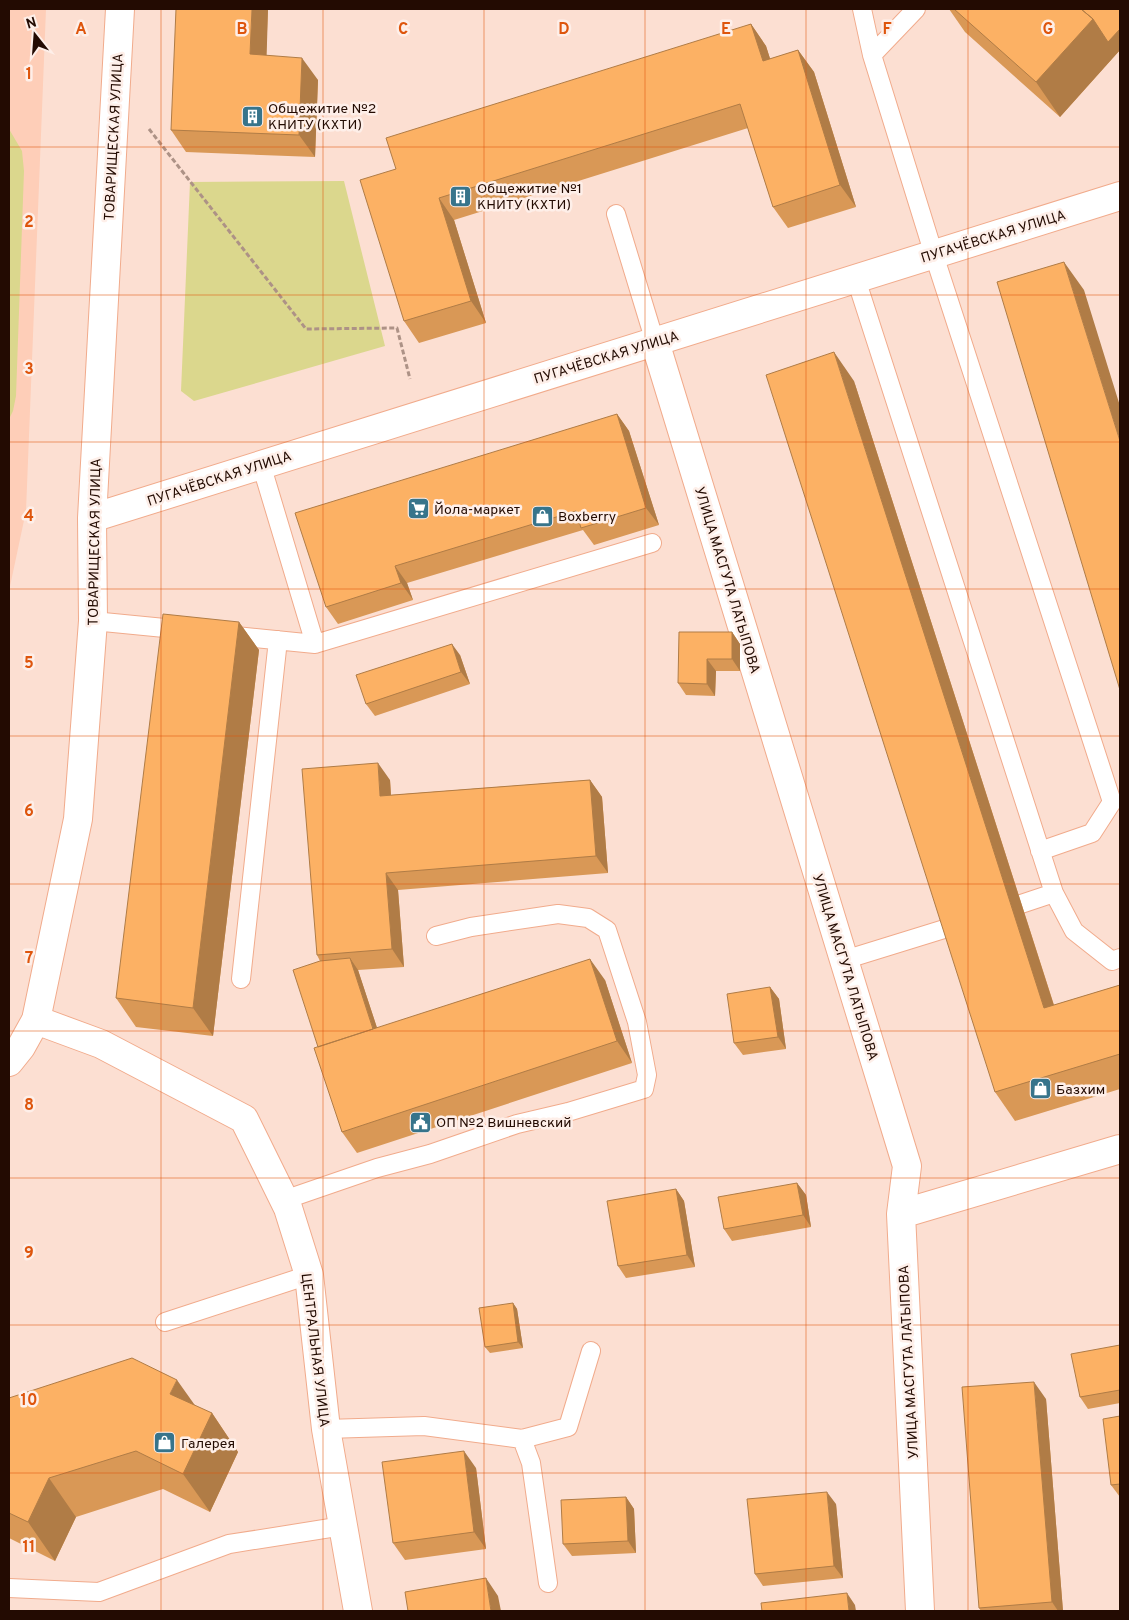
<svg xmlns="http://www.w3.org/2000/svg" width="1129" height="1620" viewBox="0 0 1129 1620" font-family="Overpass,sans-serif">
  <style>
    .built { fill: #feceb8 }
    .green { fill: #dbd78d }
    .lines { fill: none; stroke-linecap: round; stroke-linejoin: round }
    .service-casing { stroke: #f1ab8c; stroke-width: 20 }
    .minor-casing { stroke: #f1ab8c; stroke-width: 30 }
    .tertiary-casing { stroke: #f1ab8c; stroke-width: 30 }
    .path { stroke: #ad9286; stroke-width: 3; stroke-dasharray: 5 2.5; stroke-linecap: butt }
    .service { stroke: #fff; stroke-width: 18 }
    .minor { stroke: #fff; stroke-width: 28 }
    .tertiary { stroke: #fff; stroke-width: 28 }
    .wall { fill: #d99856 }
    .shaded-wall { fill: #b07c46 }
    .building { fill: #fcb164; stroke: #b07c46 }
    .grid { fill: none; stroke: #de550c; stroke-width: 1; stroke-opacity: 0.55 }
    .labels { text-anchor: middle; stroke-width: 5; stroke-linejoin: round; paint-order: stroke }
    .poi-label { font-size: 14px; fill: #230b02; stroke: #feefe9; text-anchor: start }
    .street-label { font-size: 14px; fill: #230b02; stroke: #feefe9 }
    .grid-label { font-size: 16px; text-anchor: middle; font-weight: bold; fill: #de550c; stroke: #feefe9; stroke-width: 5; stroke-linejoin: round; paint-order: stroke }
  </style>
  <rect width="100%" height="100%" fill="#fcdfd2"/>
  <path class="built" d="M 9,9 L 46,9 L 26,511 L 9,591 Z"/>
  <path class="green" d="M 9,129 L 22,151 L 24,171 L 16,396 L 13,411 L 9,419 Z
    M 344,181 L 385,346 L 194,401 L 181,391 L 190,182 Z"/>
  <g class="lines">
    <defs>
      <path id="service" d="M 862,9 L 872,55 L 934,255 L 1112,802 L 1092,833 L 1040,851
        M 872,55 L 916,9
        M 616,214 L 655,342
        M 856,279 L 1054,893 L 1074,931 L 1112,961 L 1120,958
        M 261,464 L 315,644 L 652,543
        M 93,621 L 185,630
        M 226,635 L 315,644
        M 1021,904 L 1054,893
        M 844,960 L 954,926
        M 241,979 L 278,640
        M 284,1200 L 377,1168 L 430,1154 L 517,1124 L 568,1112 L 644,1089 L 647,1075 L 637,1022 L 607,930 L 588,918 L 558,914 L 471,927 L 436,936
        M 165,1322 L 309,1275
        M 326,1429 L 424,1426 L 522,1439 L 568,1427 L 591,1351
        M 522,1439 L 531,1463 L 548,1583
        M 9,1588 L 99,1592 L 229,1544 L 343,1526"/>
      <path id="minor" d="M 655,342 L 907,1166 L 901,1214 L 920,1611
        M 36,1020 L 101,1044 L 244,1119 L 288,1208 L 309,1275 L 326,1429 L 358,1611
        M 901,1214 L 1120,1149"/>
      <path id="tertiary" d="M 92,518 L 1120,196
        M 9,1062 L 21,1047 L 36,1020 L 78,819 L 93,621 L 92,518 L 120,9"/>
    </defs>
    <use href="#service" class="service-casing"/>
    <use href="#minor" class="minor-casing"/>
    <use href="#tertiary" class="tertiary-casing"/>
    <path class="path" d="M 149,129 L 306,329 L 397,328 L 410,379"/>
    <use href="#service" class="service"/>
    <use href="#minor" class="minor"/>
    <use href="#tertiary" class="tertiary"/>
  </g>
  <path class="wall" d="M 268,9 L 266,55 L 318,80 L 315,157 L 186,152 L 171,130 Z
    M 949,9 L 1120,9 L 1120,50 L 1060,117 L 965,32 Z
    M 751,24 L 766,46 L 770,59 L 798,50 L 814,72 L 856,207 L 788,228 L 773,207 L 748,128 L 454,220 L 486,323 L 419,343 L 404,321 L 396,169 Z
    M 854,381 L 1054,1005 L 1120,985 L 1120,1089 L 1015,1121 L 995,1092 Z
    M 617,414 L 629,431 L 659,525 L 594,545 L 583,530 L 407,583 L 413,600 L 338,624 L 326,607 Z
    M 239,622 L 259,650 L 213,1036 L 136,1027 L 116,998 Z
    M 732,632 L 740,644 L 740,671 L 716,671 L 715,696 L 686,695 L 678,683 Z
    M 460,655 L 470,684 L 375,716 L 366,704 Z
    M 390,780 L 391,795 L 590,780 L 602,797 L 608,873 L 398,890 L 404,967 L 358,970 L 377,1028 L 605,980 L 632,1063 L 357,1153 L 342,1132 L 318,1047 L 320,961 L 317,955 Z
    M 770,987 L 779,999 L 786,1049 L 743,1055 L 734,1043 Z
    M 797,1183 L 806,1195 L 811,1227 L 732,1241 L 724,1229 Z
    M 676,1189 L 684,1201 L 695,1267 L 626,1278 L 618,1266 Z
    M 513,1303 L 517,1309 L 523,1348 L 490,1353 L 485,1347 Z
    M 1120,1345 L 1120,1403 L 1088,1409 L 1080,1397 Z
    M 9,1398 L 195,1406 L 212,1413 L 238,1452 L 210,1512 L 163,1489 L 76,1517 L 55,1561 L 9,1538 Z
    M 1046,1399 L 1063,1611 L 981,1611 L 979,1608 Z
    M 1120,1416 L 1120,1497 L 1111,1485 Z
    M 476,1468 L 486,1549 L 405,1560 L 393,1543 Z
    M 626,1497 L 634,1509 L 636,1553 L 572,1556 L 563,1544 Z
    M 836,1504 L 843,1578 L 763,1586 L 755,1574 Z"/>
  <path class="shaded-wall" d="M 252,9 L 268,9 L 266,76 L 250,54 Z
    M 1093,19 L 1120,29 L 1120,50 L 1060,117 L 1036,82 Z
    M 751,24 L 766,46 L 778,83 L 763,61 Z
    M 798,50 L 814,72 L 856,207 L 840,185 Z
    M 302,58 L 318,80 L 315,157 L 299,135 Z
    M 439,198 L 454,220 L 486,323 L 471,301 Z
    M 1064,262 L 1084,290 L 1120,406 L 1120,441 Z
    M 834,352 L 854,381 L 1064,1037 L 1044,1008 Z
    M 617,414 L 629,431 L 659,525 L 646,508 Z
    M 395,566 L 407,583 L 413,600 L 401,583 Z
    M 239,622 L 259,650 L 213,1036 L 193,1008 Z
    M 732,632 L 740,644 L 740,671 L 732,659 Z
    M 452,644 L 460,655 L 470,684 L 461,672 Z
    M 707,659 L 716,671 L 715,696 L 707,684 Z
    M 378,763 L 390,780 L 392,813 L 380,796 Z
    M 590,780 L 602,797 L 608,873 L 596,856 Z
    M 386,873 L 398,890 L 404,967 L 392,949 Z
    M 350,958 L 358,970 L 385,1052 L 377,1040 Z
    M 590,959 L 605,980 L 632,1063 L 617,1041 Z
    M 770,987 L 779,999 L 786,1049 L 778,1037 Z
    M 797,1183 L 806,1195 L 811,1227 L 803,1215 Z
    M 676,1189 L 684,1201 L 695,1267 L 687,1255 Z
    M 513,1303 L 517,1309 L 523,1348 L 518,1342 Z
    M 177,1380 L 204,1418 L 170,1394 Z
    M 1034,1382 L 1046,1399 L 1063,1611 L 1058,1611 L 1052,1602 Z
    M 212,1413 L 238,1452 L 210,1512 L 183,1474 Z
    M 464,1451 L 476,1468 L 486,1549 L 474,1532 Z
    M 49,1478 L 76,1517 L 55,1561 L 28,1522 Z
    M 827,1492 L 836,1504 L 843,1578 L 834,1566 Z
    M 626,1497 L 634,1509 L 636,1553 L 628,1541 Z
    M 486,1578 L 498,1596 L 501,1611 L 491,1611 Z
    M 847,1593 L 855,1605 L 856,1611 L 849,1611 Z"/>
  <path class="building" d="M 176,9 L 252,9 L 250,54 L 302,58 L 299,135 L 171,130 Z
    M 954,9 L 1081,9 L 1093,19 L 1036,82 Z
    M 1081,9 L 1120,9 L 1120,29 L 1108,42 L 1093,19 Z
    M 751,24 L 763,61 L 798,50 L 840,185 L 773,207 L 740,104 L 439,198 L 471,301 L 404,321 L 360,180 L 396,169 L 386,138 Z
    M 1064,262 L 1120,441 L 1120,690 L 997,282 Z
    M 834,352 L 1044,1008 L 1120,985 L 1120,1054 L 995,1092 L 766,375 Z
    M 617,414 L 646,508 L 581,528 L 576,511 L 395,566 L 401,583 L 326,607 L 295,513 Z
    M 163,614 L 239,622 L 193,1008 L 116,998 Z
    M 679,632 L 732,632 L 732,659 L 707,659 L 707,684 L 678,683 Z
    M 452,644 L 461,672 L 366,704 L 356,675 Z
    M 378,763 L 380,796 L 590,780 L 596,856 L 386,873 L 392,949 L 317,955 L 302,769 Z
    M 350,958 L 373,1029 L 318,1047 L 293,970 L 320,961 Z
    M 590,959 L 617,1041 L 342,1132 L 314,1048 Z
    M 770,987 L 778,1037 L 734,1043 L 727,994 Z
    M 797,1183 L 803,1215 L 724,1229 L 718,1197 Z
    M 676,1189 L 687,1255 L 618,1266 L 607,1201 Z
    M 513,1303 L 518,1342 L 485,1347 L 479,1308 Z
    M 1120,1345 L 1120,1390 L 1080,1397 L 1071,1354 Z
    M 132,1358 L 177,1380 L 170,1394 L 212,1413 L 183,1474 L 136,1451 L 49,1478 L 28,1522 L 9,1513 L 9,1398 Z
    M 1034,1382 L 1052,1602 L 979,1608 L 962,1387 Z
    M 1120,1416 L 1120,1484 L 1111,1485 L 1103,1419 Z
    M 464,1451 L 474,1532 L 393,1543 L 382,1462 Z
    M 827,1492 L 834,1566 L 755,1574 L 747,1499 Z
    M 626,1497 L 628,1541 L 563,1544 L 561,1500 Z
    M 486,1578 L 491,1611 L 408,1611 L 405,1592 Z
    M 847,1593 L 849,1611 L 762,1611 L 761,1603 Z"/>
  <path class="grid" d="M 161,9 L 161,1611M 323,9 L 323,1611M 484,9 L 484,1611M 645,9 L 645,1611M 806,9 L 806,1611M 968,9 L 968,1611M 9,147 L 1120,147M 9,295 L 1120,295M 9,442 L 1120,442M 9,589 L 1120,589M 9,736 L 1120,736M 9,884 L 1120,884M 9,1031 L 1120,1031M 9,1178 L 1120,1178M 9,1325 L 1120,1325M 9,1473 L 1120,1473"/>
  <defs>
    <symbol id="building-square" viewBox="-11 -11 22 22"><rect x="-9" y="-9" width="18" height="18" rx="4" fill="#37748b" stroke="#feefe9"/><path d="M-4-6H4V6H1V3H-1V6H-4ZM-2.5-4.3h1.7v1.8h-1.7ZM.8-4.3h1.7v1.8H.8ZM-2.5-1h1.7V.8h-1.7ZM.8-1h1.7V.8H.8Z" fill="#fff"/></symbol>
    <symbol id="supermarket-square" viewBox="-11 -11 22 22"><rect x="-9" y="-9" width="18" height="18" rx="4" fill="#37748b" stroke="#feefe9"/><path d="M-6-5.5h2.5l.6 2H6L4.5 2H-2.5L-4.4-4H-6ZM-1.5 3.2a1.3 1.3 0 1 0 .1 0ZM3 3.2a1.3 1.3 0 1 0 .1 0Z" fill="#fff"/></symbol>
    <symbol id="shop-square" viewBox="-11 -11 22 22"><rect x="-9" y="-9" width="18" height="18" rx="4" fill="#37748b" stroke="#feefe9"/><path d="M-5-2.5h2.3a2.7 3.5 0 0 1 5.4 0H5L5.5 6h-11ZM-1.5-2.5h3a1.5 2.3 0 0 0-3 0Z" fill="#fff"/></symbol>
    <symbol id="civic-square" viewBox="-11 -11 22 22"><rect x="-9" y="-9" width="18" height="18" rx="4" fill="#37748b" stroke="#feefe9"/><path d="M-.6-6.5H3V-4.5H.6V-3L4-1V1h2V6H-6V1h2V-1L-.6-3ZM-1.2 2.5V6h2.4V2.5Z" fill="#fff"/></symbol>
  </defs>
  <g fill-rule="evenodd">
    <use href="#building-square" x="240" y="104" width="25" height="25"/>
    <use href="#building-square" x="448" y="184" width="25" height="25"/>
    <use href="#supermarket-square" x="406" y="496" width="25" height="25"/>
    <use href="#shop-square" x="530" y="504" width="25" height="25"/>
    <use href="#shop-square" x="1028" y="1076" width="25" height="25"/>
    <use href="#civic-square" x="408" y="1110" width="25" height="25"/>
    <use href="#shop-square" x="152" y="1430" width="25" height="25"/>
  </g>
  <g class="labels">
    <g class="poi-label">
      <text x="268" y="113">Общежитие №2<tspan x="268" dy="16">КНИТУ (КХТИ)</tspan></text>
      <text x="477" y="193">Общежитие №1<tspan x="477" dy="16">КНИТУ (КХТИ)</tspan></text>
      <text x="434" y="514">Йола-маркет</text>
      <text x="558" y="521">Boxberry</text>
      <text x="1056" y="1094">Базхим</text>
      <text x="436" y="1127">ОП №2 Вишневский</text>
      <text x="181" y="1448">Галерея</text>
    </g>
    <g class="street-label">
      <text transform="translate(113 137) rotate(-87)" y="5">ТОВАРИЩЕСКАЯ УЛИЦА</text>
      <text transform="translate(993 236) rotate(-17)" y="5">ПУГАЧЁВСКАЯ УЛИЦА</text>
      <text transform="translate(606 357) rotate(-17)" y="5">ПУГАЧЁВСКАЯ УЛИЦА</text>
      <text transform="translate(219 478) rotate(-18)" y="5">ПУГАЧЁВСКАЯ УЛИЦА</text>
      <text transform="translate(94 542) rotate(-89)" y="5">ТОВАРИЩЕСКАЯ УЛИЦА</text>
      <text transform="translate(728 580) rotate(73)" y="5">УЛИЦА МАСГУТА ЛАТЫПОВА</text>
      <text transform="translate(846 967) rotate(73)" y="5">УЛИЦА МАСГУТА ЛАТЫПОВА</text>
      <text transform="translate(316 1350) rotate(83)" y="5">ЦЕНТРАЛЬНАЯ УЛИЦА</text>
      <text transform="translate(908 1362) rotate(-93)" y="5">УЛИЦА МАСГУТА ЛАТЫПОВА</text>
    </g>
  </g>
  <g class="grid-label">
    <text x="81" y="34">A</text>
    <text x="242" y="34">B</text>
    <text x="403" y="34">C</text>
    <text x="564" y="34">D</text>
    <text x="726" y="34">E</text>
    <text x="887" y="34">F</text>
    <text x="1048" y="34">G</text>
    <text x="29" y="79">1</text>
    <text x="29" y="227">2</text>
    <text x="29" y="374">3</text>
    <text x="29" y="521">4</text>
    <text x="29" y="668">5</text>
    <text x="29" y="816">6</text>
    <text x="29" y="963">7</text>
    <text x="29" y="1110">8</text>
    <text x="29" y="1258">9</text>
    <text x="29" y="1405">10</text>
    <text x="29" y="1552">11</text>
  </g>
  <rect width="1129" height="1620" fill="none" stroke="#230b02" stroke-width="20"/>
  <g transform="translate(35 35) rotate(343)" stroke="#feefe9" stroke-width="4" paint-order="stroke">
  <path d="M0-4L9 19L0 12L-9 19Z" fill="#230b02"/>
  <text y="-8" font-size="14" font-weight="bold" text-anchor="middle" fill="#230b02">N</text>
  </g>
</svg>
